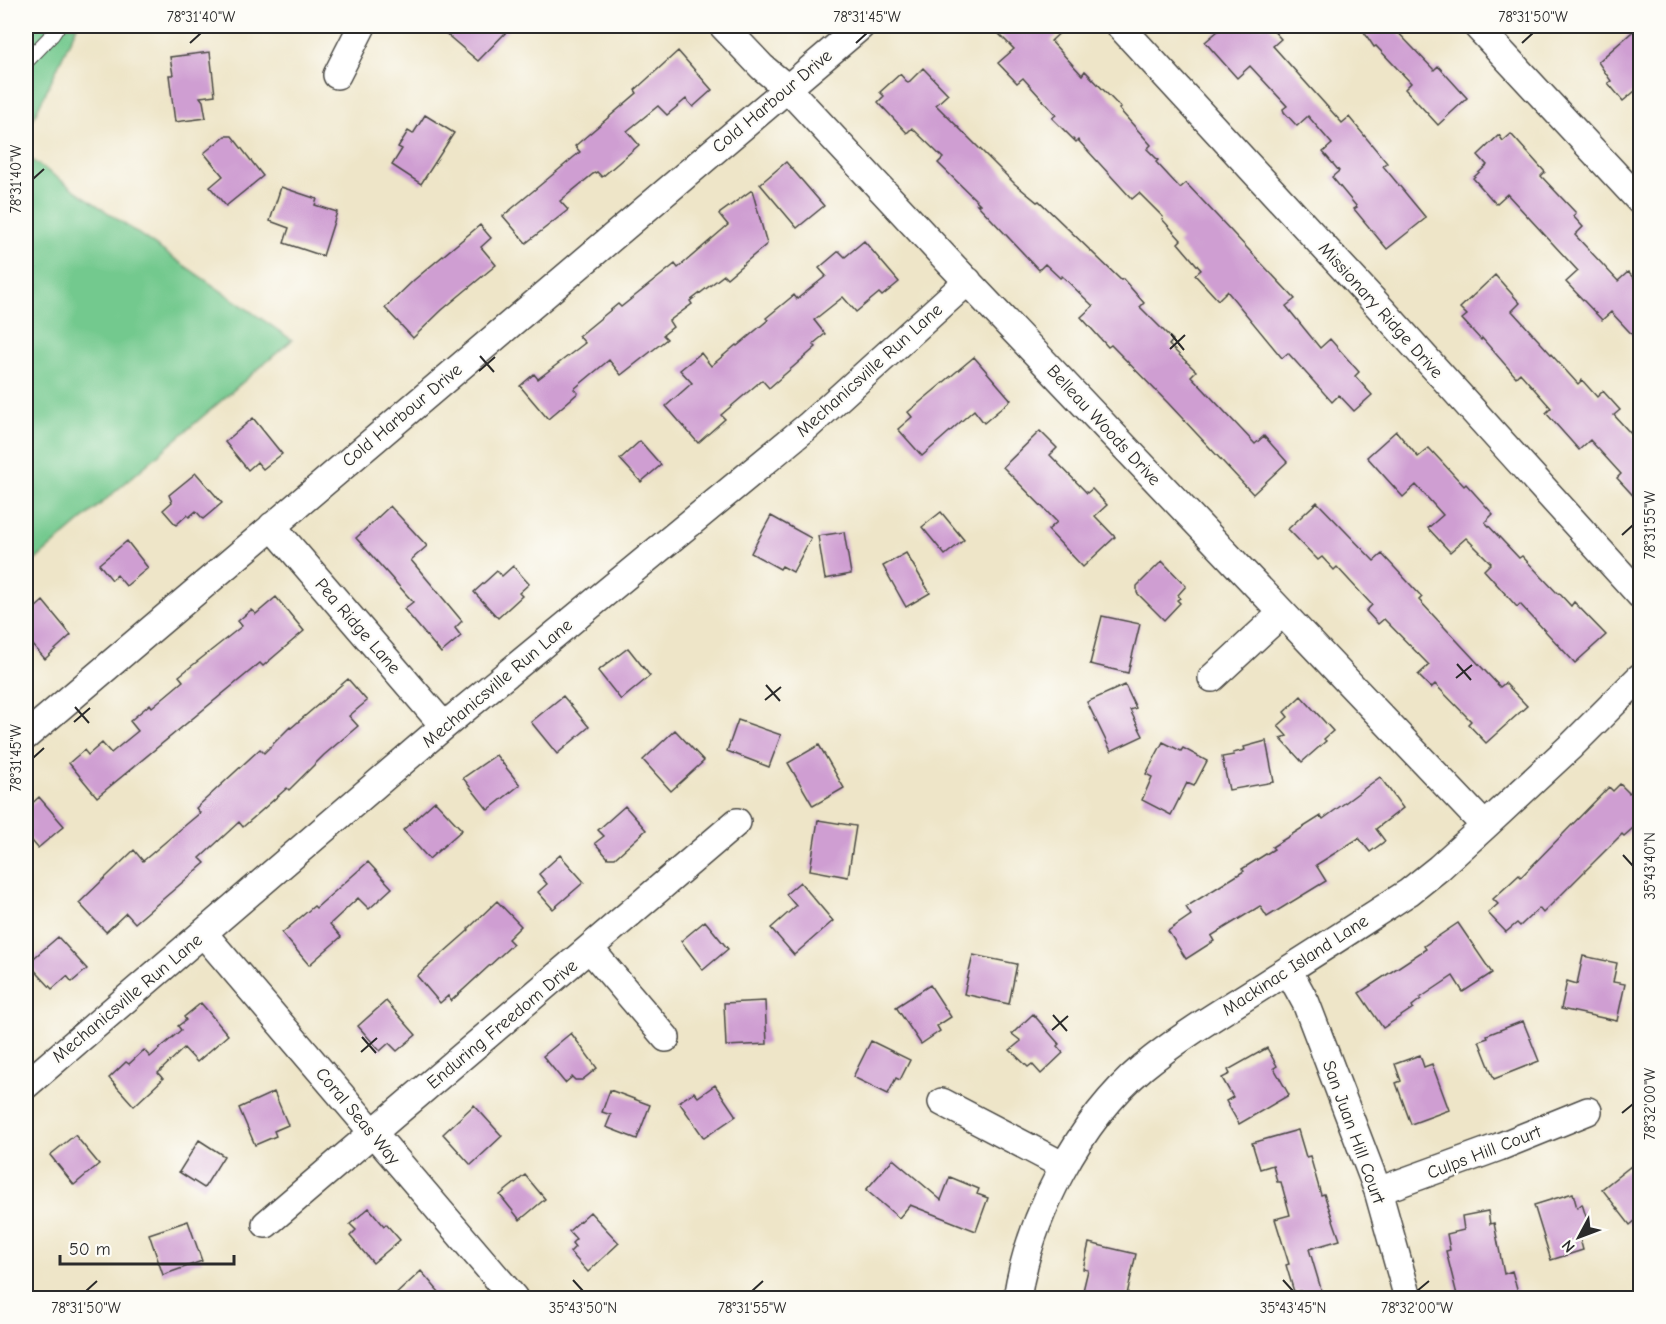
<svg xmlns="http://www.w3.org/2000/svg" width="1666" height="1324" viewBox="0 0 1666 1324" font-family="'Comic Neue',sans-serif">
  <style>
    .green { fill: #73c98e; stroke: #4f7a5c; stroke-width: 1.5 }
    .building { fill: #cf9ed2 }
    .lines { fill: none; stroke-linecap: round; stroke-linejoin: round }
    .lane-casing { stroke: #484743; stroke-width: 16 }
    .street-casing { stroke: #484743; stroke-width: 30 }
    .lane { stroke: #fff; stroke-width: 14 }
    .street { stroke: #fff; stroke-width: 27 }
    .ticks { fill: none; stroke: #2b2b2b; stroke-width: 2 }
    .labels { text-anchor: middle; stroke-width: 4.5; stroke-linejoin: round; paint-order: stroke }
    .street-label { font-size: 18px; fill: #2b2b2b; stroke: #fdfcf7 }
    .neatline { fill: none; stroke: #2b2b2b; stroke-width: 2 }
    .ticks-label { font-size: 15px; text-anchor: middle; fill: #2b2b2b }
  </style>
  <rect width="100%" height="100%" fill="#fdfcf7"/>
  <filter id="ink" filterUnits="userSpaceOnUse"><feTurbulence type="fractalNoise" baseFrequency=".0167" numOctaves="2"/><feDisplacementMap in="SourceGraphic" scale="12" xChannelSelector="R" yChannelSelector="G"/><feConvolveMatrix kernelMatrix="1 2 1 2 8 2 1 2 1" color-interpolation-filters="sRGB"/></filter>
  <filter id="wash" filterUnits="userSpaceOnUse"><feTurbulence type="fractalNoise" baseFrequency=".008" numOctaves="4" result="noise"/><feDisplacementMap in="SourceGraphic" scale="24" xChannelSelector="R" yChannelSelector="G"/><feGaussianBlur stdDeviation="1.35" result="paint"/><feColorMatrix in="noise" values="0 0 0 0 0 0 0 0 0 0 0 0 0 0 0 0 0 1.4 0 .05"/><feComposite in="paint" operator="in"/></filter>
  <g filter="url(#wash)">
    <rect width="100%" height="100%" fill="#eee5c8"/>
    <path class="green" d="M 26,26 L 77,26 L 26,134 Z
      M 26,156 L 292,340 L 26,568 Z"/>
    <g id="blocks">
      <path class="building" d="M 437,26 L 512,26 L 478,61 Z
        M 991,26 L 1067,26 L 1051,41 L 1082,75 L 1085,71 L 1121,108 L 1119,109 L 1151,145 L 1147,149 L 1158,160 L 1156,162 L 1180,188 L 1186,183 L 1295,299 L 1286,306 L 1320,348 L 1330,339 L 1359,372 L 1355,376 L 1372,395 L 1354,411 L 1339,395 L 1332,402 L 1288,353 L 1282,358 L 1227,291 L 1218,300 L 1195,275 L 1201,270 L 1178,243 L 1181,240 L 1162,219 L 1163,217 L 1139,193 L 1132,199 L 1078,140 L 1076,142 L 1052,118 L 1056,115 L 1023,78 L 1017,83 L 998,63 L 1014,49 Z
        M 1224,26 L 1269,26 L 1281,39 L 1273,46 L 1342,123 L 1349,117 L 1387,163 L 1383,166 L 1426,218 L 1387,249 L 1354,209 L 1357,207 L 1332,177 L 1339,171 L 1323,152 L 1332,144 L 1308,116 L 1297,126 L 1284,112 L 1283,109 L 1287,106 L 1250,66 L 1237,78 L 1205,42 Z
        M 1360,26 L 1392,26 L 1434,70 L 1438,66 L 1467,98 L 1438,125 L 1405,89 L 1411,83 L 1376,46 L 1374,47 Z
        M 1639,26 L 1641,26 L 1641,86 L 1623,101 L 1608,83 L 1611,81 L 1598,62 Z
        M 678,51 L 712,90 L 693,107 L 686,99 L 667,115 L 658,106 L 627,131 L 639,145 L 602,177 L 597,172 L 593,174 L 560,201 L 568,210 L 526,243 L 503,216 L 580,152 L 575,146 L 637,93 L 635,90 Z
        M 210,52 L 215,95 L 200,97 L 203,101 L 206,118 L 175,122 L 169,75 L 173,75 L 170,57 Z
        M 923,68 L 948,94 L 936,105 L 1015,184 L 1037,202 L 1039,201 L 1121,280 L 1123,279 L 1144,303 L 1140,307 L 1173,340 L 1169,345 L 1196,371 L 1191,376 L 1255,444 L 1264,436 L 1287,462 L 1253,494 L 1168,403 L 1111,345 L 1108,347 L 1081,317 L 1093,306 L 1062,276 L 1060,278 L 1045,264 L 1039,270 L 977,204 L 980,204 L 938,163 L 943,158 L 912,128 L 907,133 L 878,102 L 884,96 L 880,92 L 900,74 L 908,83 Z
        M 425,115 L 454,133 L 421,184 L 392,165 L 402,149 L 398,147 L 408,131 L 413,134 Z
        M 1511,134 L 1545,172 L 1541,176 L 1576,213 L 1573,216 L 1583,227 L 1575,235 L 1618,281 L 1628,272 L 1641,286 L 1641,344 L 1611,312 L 1602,320 L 1566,282 L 1578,271 L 1507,194 L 1496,204 L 1473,178 L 1487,165 L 1478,155 L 1499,135 L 1503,141 Z
        M 225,136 L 232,136 L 263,176 L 226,206 L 210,187 L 223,176 L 204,153 Z
        M 786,162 L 824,206 L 797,228 L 760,184 Z
        M 281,187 L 317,199 L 315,205 L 337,212 L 323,256 L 284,243 L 289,228 L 270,221 Z
        M 752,190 L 767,244 L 727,278 L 724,275 L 690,301 L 692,304 L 669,321 L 673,327 L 663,335 L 667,339 L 621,375 L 609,360 L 574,389 L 578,393 L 548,419 L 520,386 L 534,374 L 538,379 L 585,343 L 579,336 L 618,304 L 621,307 L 675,264 L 678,268 L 728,225 L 719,214 Z
        M 480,225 L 491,238 L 481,247 L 496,265 L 442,310 L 413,338 L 385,308 L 414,280 Z
        M 864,241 L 899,282 L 882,296 L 879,293 L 856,312 L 843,297 L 814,320 L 825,334 L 813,344 L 816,347 L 769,388 L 762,380 L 721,415 L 725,419 L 698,443 L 666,406 L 692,383 L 680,370 L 701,353 L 711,366 L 736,345 L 737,346 L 768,320 L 766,318 L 794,295 L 797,299 L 826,276 L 819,268 L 839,251 L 845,257 Z
        M 1495,275 L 1520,303 L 1512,311 L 1578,384 L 1582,380 L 1597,397 L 1603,391 L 1620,410 L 1614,415 L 1641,445 L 1641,504 L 1617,478 L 1621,474 L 1590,440 L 1579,450 L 1546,413 L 1551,408 L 1520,373 L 1516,377 L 1482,338 L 1481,340 L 1462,319 L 1467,315 L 1460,308 Z
        M 974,357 L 1011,400 L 984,423 L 974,410 L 922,456 L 898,429 L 912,417 L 908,412 Z
        M 253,418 L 282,454 L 263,469 L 257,462 L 248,470 L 225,442 Z
        M 1040,431 L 1057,448 L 1050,455 L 1087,493 L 1092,489 L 1107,505 L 1095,516 L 1115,537 L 1083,567 L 1048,530 L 1057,522 L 1003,467 Z
        M 1396,431 L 1418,457 L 1429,448 L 1464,486 L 1466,484 L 1493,514 L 1485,522 L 1519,558 L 1522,556 L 1558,594 L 1559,593 L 1571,606 L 1574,602 L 1606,635 L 1575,663 L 1520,604 L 1517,607 L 1484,570 L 1491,563 L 1466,538 L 1450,552 L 1428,528 L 1443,515 L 1416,485 L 1403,497 L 1367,457 Z
        M 640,441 L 661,465 L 641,482 L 620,459 Z
        M 196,473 L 222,503 L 203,519 L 196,511 L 189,517 L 187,515 L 176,525 L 163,510 L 172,502 L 169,495 Z
        M 1317,502 L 1374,561 L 1382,554 L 1422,597 L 1419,600 L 1500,687 L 1505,683 L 1527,706 L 1486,743 L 1468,724 L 1471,721 L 1435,684 L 1431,688 L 1418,675 L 1429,665 L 1384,619 L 1378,624 L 1366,611 L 1372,605 L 1337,567 L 1334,570 L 1322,557 L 1318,560 L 1288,529 Z
        M 390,506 L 427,546 L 411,560 L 462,621 L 455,628 L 461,636 L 441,653 L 404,609 L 413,602 L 356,538 Z
        M 941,512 L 964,540 L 945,555 L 922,527 Z
        M 771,516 L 811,538 L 793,572 L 782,566 L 780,569 L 751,553 Z
        M 844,532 L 851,574 L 825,579 L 818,536 Z
        M 127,541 L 148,568 L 126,586 L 117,575 L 112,580 L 99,564 Z
        M 906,553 L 930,593 L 906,607 L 883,566 Z
        M 1162,561 L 1186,586 L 1178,595 L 1180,598 L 1177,600 L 1180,603 L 1164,620 L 1137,593 L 1137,586 Z
        M 513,566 L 529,584 L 519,593 L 522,596 L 498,618 L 474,592 L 497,571 L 502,576 Z
        M 276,597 L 304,631 L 263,666 L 260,663 L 97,797 L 69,763 L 84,750 L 88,755 L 102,743 L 111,753 L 138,731 L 130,721 L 150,704 L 152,707 L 183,681 L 179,676 L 242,626 L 238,621 L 251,610 L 256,614 Z
        M 43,601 L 71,635 L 45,659 L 26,637 L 26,616 Z
        M 1102,616 L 1140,624 L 1128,673 L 1090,664 Z
        M 628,648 L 650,676 L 621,700 L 598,671 Z
        M 348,679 L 367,701 L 349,716 L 358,726 L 324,755 L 289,790 L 287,788 L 243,827 L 239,822 L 200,858 L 205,863 L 135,923 L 126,913 L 106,932 L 79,903 L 134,850 L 143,861 L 170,838 L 200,813 L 196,808 L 260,749 L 264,753 L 290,727 L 291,728 Z
        M 1125,685 L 1136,708 L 1130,710 L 1143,736 L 1111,751 L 1087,702 Z
        M 563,696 L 589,727 L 557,754 L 531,722 Z
        M 1301,696 L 1333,731 L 1324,739 L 1326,741 L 1302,762 L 1280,738 L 1287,736 L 1278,726 L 1288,717 L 1284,712 Z
        M 738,720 L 781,735 L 769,767 L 727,751 Z
        M 675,730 L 704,761 L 671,791 L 643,760 Z
        M 1266,741 L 1274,782 L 1229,790 L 1222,757 L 1234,755 L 1233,753 L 1245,750 L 1244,747 Z
        M 1163,742 L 1181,751 L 1183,748 L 1207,761 L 1194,786 L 1187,783 L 1171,815 L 1142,800 L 1152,777 L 1146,774 Z
        M 819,745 L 844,788 L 813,806 L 788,763 Z
        M 496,755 L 520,785 L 488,810 L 463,778 Z
        M 1380,777 L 1403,808 L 1376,829 L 1385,841 L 1370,852 L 1359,838 L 1316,865 L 1326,881 L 1267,917 L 1260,906 L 1211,936 L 1214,941 L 1186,959 L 1168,931 L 1191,915 L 1186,907 L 1244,871 L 1242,869 L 1274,849 L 1272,847 L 1321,816 L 1323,819 Z
        M 1641,783 L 1641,821 L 1624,836 L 1622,834 L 1543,913 L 1539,908 L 1520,926 L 1517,923 L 1506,932 L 1488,913 L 1498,904 L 1493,899 L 1519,875 L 1521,877 L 1609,787 L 1613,791 L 1620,784 L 1629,793 Z
        M 39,797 L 64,826 L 38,848 L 26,834 L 26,809 Z
        M 435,801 L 462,830 L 429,859 L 403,830 Z
        M 625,806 L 646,830 L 615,858 L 608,858 L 595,843 L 604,836 L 598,830 Z
        M 818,820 L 856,826 L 848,877 L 810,870 Z
        M 560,855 L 584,882 L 553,909 L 538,892 L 547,884 L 539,874 Z
        M 368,862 L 392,888 L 369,909 L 358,898 L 330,924 L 341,937 L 309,965 L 282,933 L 314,906 L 316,908 Z
        M 800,882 L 833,921 L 794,955 L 771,928 L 796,906 L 786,894 Z
        M 497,901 L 521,926 L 508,939 L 513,944 L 451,1001 L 448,996 L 440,1003 L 417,976 L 469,930 L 468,929 Z
        M 705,921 L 728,949 L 703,970 L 681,941 Z
        M 1458,923 L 1492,973 L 1463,992 L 1453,976 L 1420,998 L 1421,999 L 1412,1006 L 1413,1008 L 1383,1028 L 1359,993 L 1426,949 L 1424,946 Z
        M 58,937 L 87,969 L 72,982 L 67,976 L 52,989 L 28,963 Z
        M 973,955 L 1017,964 L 1009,1004 L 964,994 Z
        M 1583,956 L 1617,963 L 1613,982 L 1625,984 L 1617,1021 L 1561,1009 L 1567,981 L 1577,984 Z
        M 930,985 L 951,1017 L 937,1026 L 940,1031 L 921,1044 L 896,1007 Z
        M 386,1001 L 416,1035 L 397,1051 L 389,1043 L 380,1051 L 358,1026 Z
        M 765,1001 L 767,1044 L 726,1046 L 724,1003 Z
        M 201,1003 L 228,1035 L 197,1062 L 184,1048 L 158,1073 L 163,1079 L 134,1106 L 109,1078 L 126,1062 L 129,1064 L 144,1050 L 150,1057 L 181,1030 L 178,1026 L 186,1020 L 184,1017 Z
        M 1033,1014 L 1059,1044 L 1057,1046 L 1063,1053 L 1041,1074 L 1032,1064 L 1028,1067 L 1010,1050 L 1021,1041 L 1012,1034 Z
        M 1523,1021 L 1539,1061 L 1494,1079 L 1479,1041 L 1488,1038 L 1487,1035 Z
        M 571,1033 L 597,1068 L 582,1080 L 575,1080 L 572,1077 L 565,1083 L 543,1056 Z
        M 871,1041 L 910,1060 L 900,1080 L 896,1078 L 888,1094 L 853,1077 Z
        M 1267,1048 L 1277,1066 L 1274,1068 L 1289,1095 L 1239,1124 L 1226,1101 L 1233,1097 L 1222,1078 L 1230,1074 L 1228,1070 Z
        M 1420,1055 L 1424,1067 L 1432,1064 L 1449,1110 L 1411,1124 L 1396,1083 L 1401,1081 L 1395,1064 Z
        M 715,1085 L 736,1116 L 704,1138 L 679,1102 L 694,1092 L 698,1097 Z
        M 610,1090 L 650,1105 L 637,1139 L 606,1127 L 611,1115 L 602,1112 Z
        M 274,1092 L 288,1125 L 274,1131 L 276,1136 L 255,1145 L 239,1108 Z
        M 474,1105 L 502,1136 L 471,1165 L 443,1134 Z
        M 1298,1130 L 1306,1157 L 1310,1156 L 1321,1195 L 1324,1194 L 1340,1240 L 1309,1249 L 1324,1299 L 1302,1299 L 1300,1291 L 1294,1292 L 1286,1265 L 1289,1264 L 1275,1219 L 1290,1215 L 1281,1182 L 1277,1182 L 1273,1165 L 1260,1169 L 1252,1143 Z
        M 75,1135 L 99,1164 L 74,1185 L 50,1155 Z
        M 199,1140 L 224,1156 L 204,1188 L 179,1172 Z
        M 893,1159 L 941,1200 L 950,1177 L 979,1189 L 977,1194 L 988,1198 L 976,1231 L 910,1205 L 899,1218 L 866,1190 Z
        M 1631,1166 L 1641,1179 L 1641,1216 L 1630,1225 L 1602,1189 Z
        M 525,1175 L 545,1199 L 520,1220 L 500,1195 Z
        M 1573,1193 L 1577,1208 L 1582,1204 L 1591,1232 L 1579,1235 L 1583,1250 L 1551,1260 L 1534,1205 Z
        M 369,1208 L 384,1226 L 386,1224 L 400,1240 L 373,1263 L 350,1236 L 356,1230 L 350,1224 Z
        M 1488,1211 L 1490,1224 L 1494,1223 L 1504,1274 L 1512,1271 L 1520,1299 L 1458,1299 L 1446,1251 L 1450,1250 L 1447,1234 L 1464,1230 L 1462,1216 Z
        M 590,1212 L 619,1243 L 588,1272 L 570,1252 L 575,1247 L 572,1243 L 576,1239 L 569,1231 Z
        M 188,1221 L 202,1261 L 163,1275 L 149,1234 Z
        M 1089,1243 L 1136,1254 L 1126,1299 L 1081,1299 L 1088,1270 L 1083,1269 Z
        M 421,1271 L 445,1299 L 391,1299 Z"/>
    </g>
  </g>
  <g filter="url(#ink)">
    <use href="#blocks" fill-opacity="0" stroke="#484743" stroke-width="1.5"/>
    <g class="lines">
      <defs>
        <path id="lane" d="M 26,62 L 52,35 L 58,26"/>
        <path id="street" d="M 723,26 L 762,67 L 787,88 L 948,261 L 1485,826
          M 1120,26 L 1383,311 L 1640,595
          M 1477,26 L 1640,201
          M 337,75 L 362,26
          M 272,526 L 444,726
          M 1212,678 L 1282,613
          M 26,736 L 861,26
          M 203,933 L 514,1298
          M 590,949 L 666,1038
          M 1288,970 L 1306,1003 L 1378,1191 L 1408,1298
          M 26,1085 L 444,726 L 808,426 L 968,281
          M 942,1102 L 1064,1166
          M 1378,1191 L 1499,1147 L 1588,1111
          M 266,1224 L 737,822
          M 1017,1298 C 1030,1216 1079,1121 1143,1067 C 1184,1033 1231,1007 1275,978 C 1320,950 1364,921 1409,892 L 1439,868 L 1485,826 L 1571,746 L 1640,677"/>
      </defs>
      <use href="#lane" class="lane-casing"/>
      <use href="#street" class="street-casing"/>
      <use href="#lane" class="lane"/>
      <use href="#street" class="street"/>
    </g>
  </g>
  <path class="ticks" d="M 190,43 L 201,33M 856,43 L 867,33M 1522,43 L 1533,33M 33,179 L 44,169M 1171,334 L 1184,350M 1170,349 L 1185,335M 480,356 L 494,372M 479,371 L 495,357M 1622,535 L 1633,525M 1457,664 L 1471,680M 1456,678 L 1472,665M 766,685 L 780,701M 765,700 L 781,687M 75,707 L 89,723M 74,722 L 90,708M 33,758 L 44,748M 1623,855 L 1633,866M 1053,1015 L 1067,1031M 1052,1030 L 1068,1016M 362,1037 L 376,1053M 361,1052 L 377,1038M 1622,1113 L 1633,1104M 573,1280 L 583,1291M 1283,1280 L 1293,1291M 86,1291 L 97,1281M 752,1291 L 763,1281M 1417,1291 L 1429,1281"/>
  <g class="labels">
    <g class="street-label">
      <text transform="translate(772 101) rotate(-40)" y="6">Cold Harbour Drive</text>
      <text transform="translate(1381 310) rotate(48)" y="6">Missionary Ridge Drive</text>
      <text transform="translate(869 370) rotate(-42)" y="6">Mechanicsville Run Lane</text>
      <text transform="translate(402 415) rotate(-40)" y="6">Cold Harbour Drive</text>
      <text transform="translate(1104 425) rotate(47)" y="6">Belleau Woods Drive</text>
      <text transform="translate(358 626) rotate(49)" y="6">Pea Ridge Lane</text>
      <text transform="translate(497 683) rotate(-40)" y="6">Mechanicsville Run Lane</text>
      <text transform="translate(1295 965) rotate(-33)" y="6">Mackinac Island Lane</text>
      <text transform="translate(127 998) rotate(-40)" y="6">Mechanicsville Run Lane</text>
      <text transform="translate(502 1024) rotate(-40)" y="6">Enduring Freedom Drive</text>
      <text transform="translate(358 1116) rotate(50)" y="6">Coral Seas Way</text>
      <text transform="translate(1354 1132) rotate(70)" y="6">San Juan Hill Court</text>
      <text transform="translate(1484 1152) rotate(-21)" y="6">Culps Hill Court</text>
    </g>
  </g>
  <rect width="1666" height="1324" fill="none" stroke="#fdfcf7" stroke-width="66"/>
  <g transform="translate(1579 1237) rotate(229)" stroke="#fdfcf7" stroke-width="4.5" paint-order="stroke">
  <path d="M0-4.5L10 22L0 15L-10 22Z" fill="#2b2b2b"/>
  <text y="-9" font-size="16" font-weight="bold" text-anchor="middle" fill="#2b2b2b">N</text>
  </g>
  <path d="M60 1255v9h174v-9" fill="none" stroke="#2b2b2b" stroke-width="3"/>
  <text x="69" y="1255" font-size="18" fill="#2b2b2b" stroke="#fdfcf7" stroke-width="4.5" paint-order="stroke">50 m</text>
  <rect x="33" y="33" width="1600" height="1258" class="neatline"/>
  <g class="ticks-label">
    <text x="201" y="22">78°31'40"W</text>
    <text x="867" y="22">78°31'45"W</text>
    <text x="1533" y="22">78°31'50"W</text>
    <text transform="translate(16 179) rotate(-90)" y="5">78°31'40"W</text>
    <text transform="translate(1650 525) rotate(-90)" y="5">78°31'55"W</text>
    <text transform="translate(16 758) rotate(-90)" y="5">78°31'45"W</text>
    <text transform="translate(1650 866) rotate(-90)" y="5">35°43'40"N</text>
    <text transform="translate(1650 1104) rotate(-90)" y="5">78°32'00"W</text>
    <text x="86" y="1313">78°31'50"W</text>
    <text x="583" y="1313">35°43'50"N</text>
    <text x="752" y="1313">78°31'55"W</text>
    <text x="1293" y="1313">35°43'45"N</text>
    <text x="1417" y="1313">78°32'00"W</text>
  </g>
</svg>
